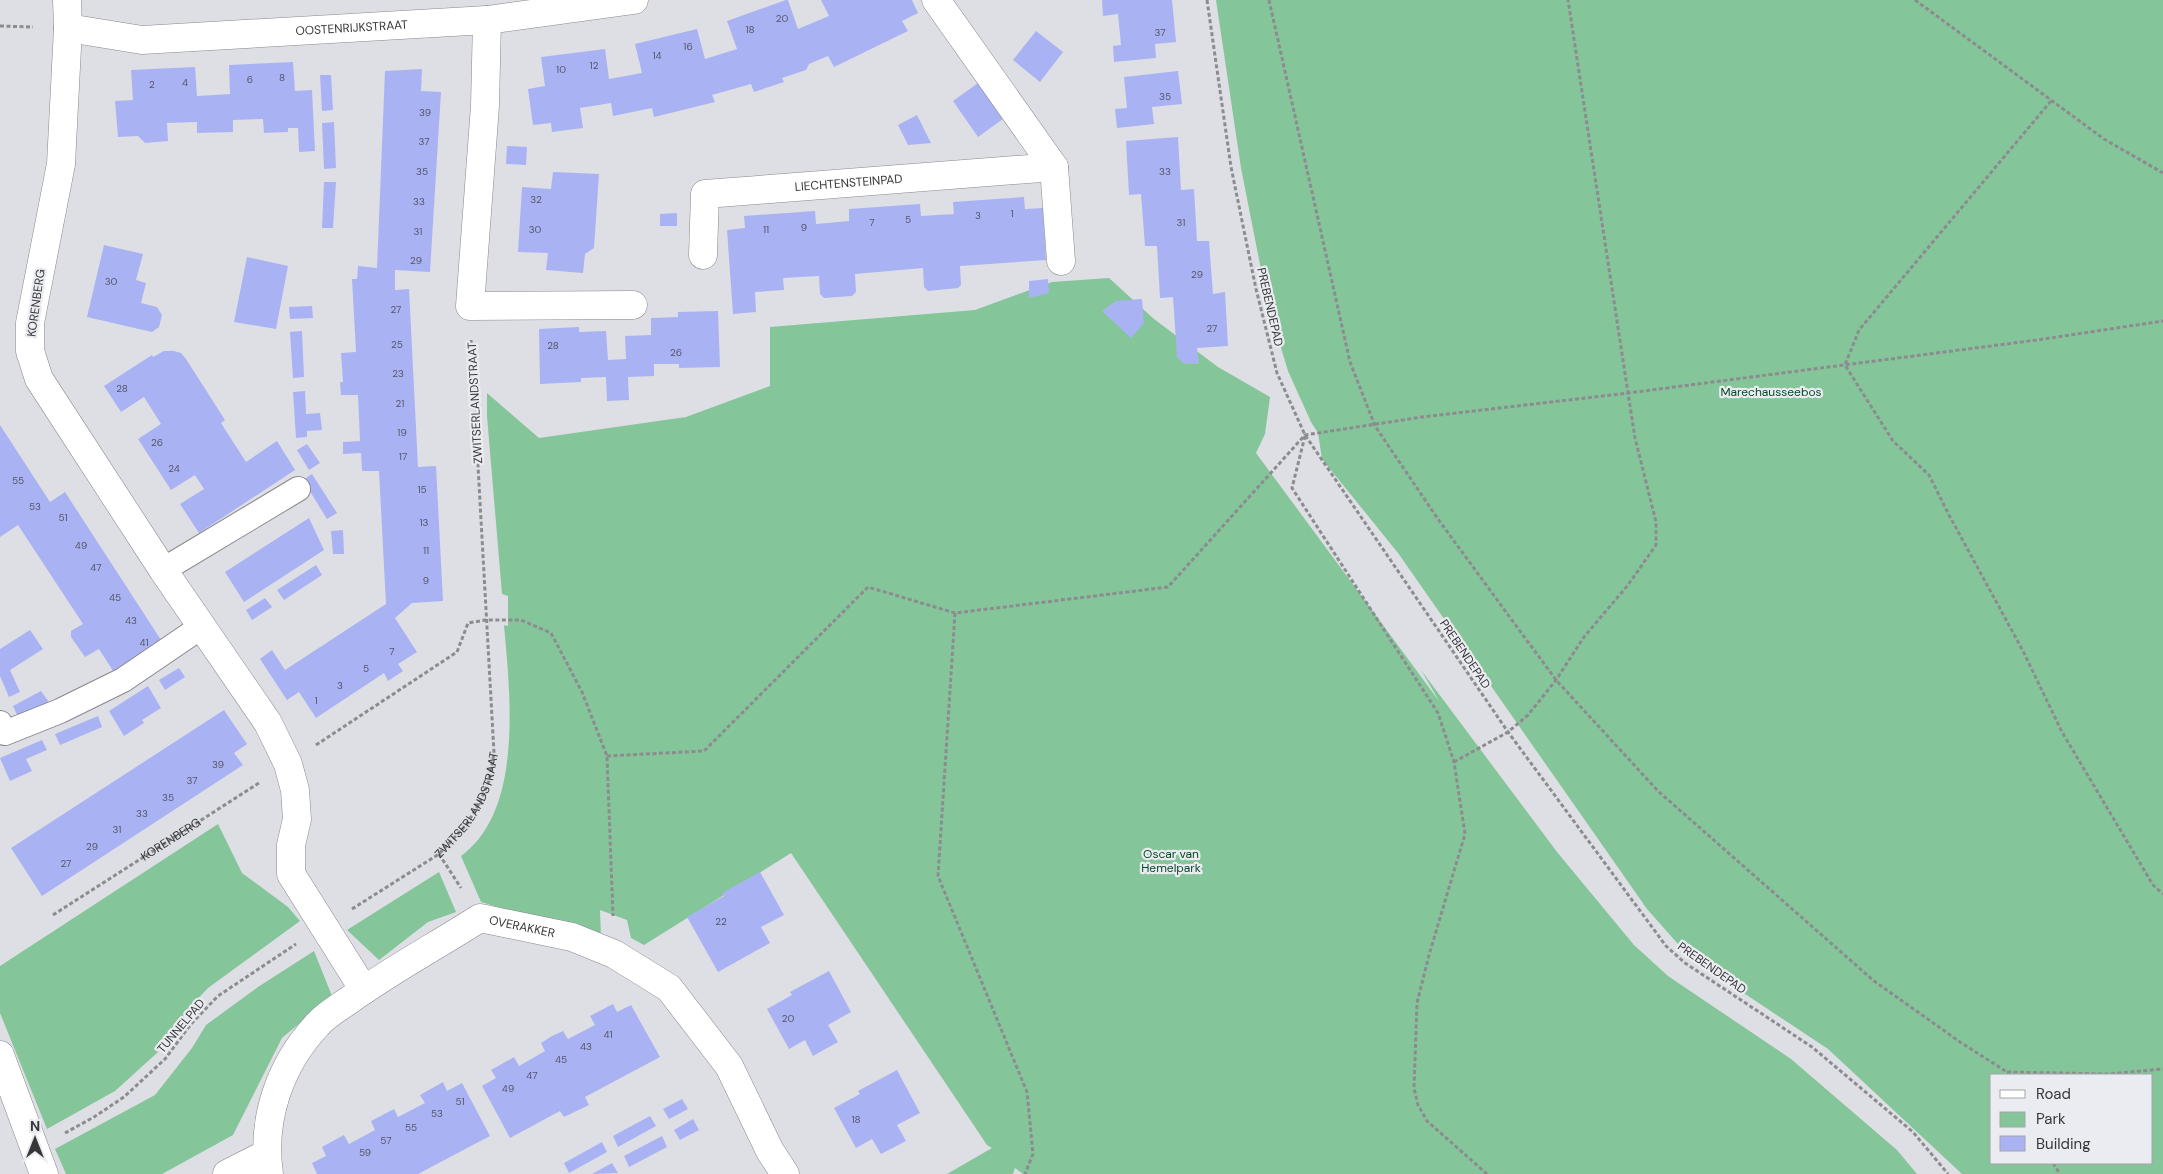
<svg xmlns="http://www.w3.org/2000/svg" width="2163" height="1174" viewBox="0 0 2163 1174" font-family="'DM Sans',sans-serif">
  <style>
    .green { fill: #85c59a; fill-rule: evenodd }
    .building { fill: #a9b3f3 }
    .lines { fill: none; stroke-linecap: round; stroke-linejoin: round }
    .service-casing { stroke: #87888c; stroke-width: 26 }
    .minor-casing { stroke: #87888c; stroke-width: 29 }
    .tertiary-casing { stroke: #87888c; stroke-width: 29 }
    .path { stroke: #8c8c90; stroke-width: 3; stroke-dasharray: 4 2.5; stroke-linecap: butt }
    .service { stroke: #fff; stroke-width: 24 }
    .minor { stroke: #fff; stroke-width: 28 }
    .tertiary { stroke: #fff; stroke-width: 28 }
    .labels { text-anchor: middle; stroke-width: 4.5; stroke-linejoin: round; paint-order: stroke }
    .number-label { font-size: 10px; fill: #545668 }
    .street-label { font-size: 12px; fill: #373739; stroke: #ebecf1 }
    .park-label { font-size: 12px; fill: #054a28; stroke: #ebecf1 }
  </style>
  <rect width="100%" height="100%" fill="#dedfe4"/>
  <path class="green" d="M 1216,0 L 2163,0 L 2163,1174 L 1962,1174 L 1828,1049 L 1715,974 L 1678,944 L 1647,909 L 1398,553 L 1322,459 L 1318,433 L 1311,422 L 1288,371 L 1268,305 L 1241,168 ZM 1992,1075 L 2152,1075 L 2152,1163 L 1992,1163 Z
    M 1109,278 L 1154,319 L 1218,367 L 1270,397 L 1265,434 L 1256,453 L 1439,701 L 1421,670 L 1557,852 L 1634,945 L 1668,976 L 1791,1059 L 1897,1150 L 1917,1174 L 1023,1174 L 1015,1168 L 1013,1174 L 947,1174 L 992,1148 L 987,1145 L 791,853 L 644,945 L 631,938 L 627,920 L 600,910 L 601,938 L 481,902 L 461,856 C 524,810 510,694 504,625 L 508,626 L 508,596 L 502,594 L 487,416 L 487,393 L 539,438 L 686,417 L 770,386 L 770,327 L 975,310 L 1052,282 Z
    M 218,824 L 242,873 L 288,907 L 300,921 L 208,988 L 188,1009 L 157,1053 L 115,1091 L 47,1129 L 0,1013 L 0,966 Z
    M 439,872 L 456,912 L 428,922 L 379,960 L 347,930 Z
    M 314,951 L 332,996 L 282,1038 L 233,1135 L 162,1174 L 66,1174 L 55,1149 L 155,1095 L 192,1048 L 206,1025 L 258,987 Z"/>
  <path class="building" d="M 786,0 L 788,0 L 798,29 L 829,16 L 821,0 L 912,0 L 918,13 L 902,21 L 908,31 L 834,67 L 828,56 L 809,64 L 806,70 L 782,78 L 784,82 L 754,92 L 751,84 L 712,95 L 715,102 L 654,117 L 652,108 L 613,116 L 611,103 L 580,108 L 583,128 L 552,132 L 551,123 L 533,125 L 528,89 L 545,86 L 541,57 L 605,49 L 609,79 L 642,73 L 635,44 L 697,29 L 705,59 L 737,49 L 727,21 Z
    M 1102,0 L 1172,0 L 1176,42 L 1155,44 L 1156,58 L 1114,62 L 1113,46 L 1121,45 L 1118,14 L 1103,16 Z
    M 1036,31 L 1063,52 L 1040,82 L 1013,60 Z
    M 293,62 L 295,91 L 312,90 L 315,151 L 299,152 L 298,128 L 288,128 L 288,132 L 264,133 L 263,119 L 233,120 L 233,132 L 197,133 L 197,122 L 167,123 L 168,141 L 145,143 L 138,136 L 118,137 L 115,101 L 133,100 L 131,70 L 195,67 L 197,96 L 214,95 L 230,94 L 229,65 Z
    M 422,69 L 421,91 L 441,92 L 430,272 L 395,270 L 395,290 L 409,289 L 418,467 L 436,466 L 443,601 L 412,603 L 395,618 L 417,652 L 398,664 L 403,671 L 388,681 L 384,673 L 316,718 L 299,692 L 287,700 L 260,659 L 272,650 L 285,670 L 386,604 L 379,471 L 362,471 L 361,453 L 343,454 L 343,442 L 360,441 L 358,395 L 341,395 L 340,382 L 343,382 L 341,353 L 356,352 L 352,279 L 357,279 L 358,266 L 377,268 L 385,71 Z
    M 1178,71 L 1182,104 L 1152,107 L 1154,124 L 1117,128 L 1115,109 L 1127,108 L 1124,77 Z
    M 320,75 L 331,75 L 333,110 L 322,111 Z
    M 978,83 L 1003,119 L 978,137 L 953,101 Z
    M 917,115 L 931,143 L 908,145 L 898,125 Z
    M 334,122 L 336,168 L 324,169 L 322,123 Z
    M 1178,137 L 1181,190 L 1194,189 L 1197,241 L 1209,241 L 1213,294 L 1225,292 L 1228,346 L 1197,348 L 1199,364 L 1184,364 L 1177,357 L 1173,297 L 1160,298 L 1157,246 L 1145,246 L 1141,194 L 1129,195 L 1126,141 Z
    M 507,146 L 527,147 L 526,165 L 506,164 Z
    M 553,172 L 599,174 L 594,248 L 585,254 L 583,273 L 546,270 L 548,253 L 518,252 L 522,187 L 551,189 Z
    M 324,182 L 336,182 L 333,228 L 322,228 Z
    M 1024,197 L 1025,209 L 1043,208 L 1046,260 L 960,266 L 961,285 L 958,288 L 928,291 L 924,287 L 923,268 L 855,274 L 856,292 L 852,296 L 824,298 L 820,294 L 819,276 L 783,278 L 784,290 L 755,292 L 756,312 L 733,314 L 727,230 L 745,228 L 744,216 L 815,211 L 816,224 L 849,221 L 849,209 L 920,204 L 921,216 L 937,215 L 954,214 L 953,202 Z
    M 677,213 L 677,226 L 660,226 L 660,214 Z
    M 104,245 L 143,254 L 136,280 L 146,283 L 141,303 L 157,307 L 162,315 L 159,327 L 152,332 L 87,317 Z
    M 247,257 L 288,266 L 276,329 L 234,322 Z
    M 1048,279 L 1049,293 L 1029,298 L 1029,281 Z
    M 1142,299 L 1144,323 L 1131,338 L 1102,311 L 1116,301 Z
    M 312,306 L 313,318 L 290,319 L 289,307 Z
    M 718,311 L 720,367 L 679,368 L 679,364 L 654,364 L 654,376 L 628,377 L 629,400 L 607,401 L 606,377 L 581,378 L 581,382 L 540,384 L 539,329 L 579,327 L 579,332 L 606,331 L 608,360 L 626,359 L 625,336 L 651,335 L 651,318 L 678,317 L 678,312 Z
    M 302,331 L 304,377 L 293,378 L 290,332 Z
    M 164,351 L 174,351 L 181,353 L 186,359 L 225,420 L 221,423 L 246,462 L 277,441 L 295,470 L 199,533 L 180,504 L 204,489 L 195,475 L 171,490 L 138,439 L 161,424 L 144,397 L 121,412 L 104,386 L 152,355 L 153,357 Z
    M 305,391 L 306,414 L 320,413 L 322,430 L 307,431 L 307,437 L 296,438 L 293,392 Z
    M 0,425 L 50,502 L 65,492 L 163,643 L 115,674 L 99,649 L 85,657 L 71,637 L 71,631 L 83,624 L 18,525 L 0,537 Z
    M 307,444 L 320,463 L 309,470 L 297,450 Z
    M 312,474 L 337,513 L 327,519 L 303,480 Z
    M 309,518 L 324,550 L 244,602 L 225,572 Z
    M 343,530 L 344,554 L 333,554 L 331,531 Z
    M 316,565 L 322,575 L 284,600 L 277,590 Z
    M 265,598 L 272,607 L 252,620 L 246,610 Z
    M 30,630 L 43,649 L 10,670 L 20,692 L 9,697 L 0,676 L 0,649 Z
    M 179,668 L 185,677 L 165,690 L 159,680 Z
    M 148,686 L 161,708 L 142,720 L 144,723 L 124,736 L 109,711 Z
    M 41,691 L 51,705 L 19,719 L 13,706 Z
    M 224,710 L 247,744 L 234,753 L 243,765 L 42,896 L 11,848 Z
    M 98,716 L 102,727 L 60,745 L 55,734 Z
    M 42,740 L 47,750 L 26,759 L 32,771 L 10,781 L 0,758 Z
    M 760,872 L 784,915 L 761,927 L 770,943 L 718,972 L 687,917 L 724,896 L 722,893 Z
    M 829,971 L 851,1012 L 828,1025 L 838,1042 L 813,1056 L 805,1040 L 789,1049 L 767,1009 L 792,995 L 790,992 Z
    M 613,1004 L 617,1012 L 631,1005 L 660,1057 L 585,1097 L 589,1105 L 564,1117 L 560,1111 L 510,1138 L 482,1086 L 496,1078 L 491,1070 L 514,1057 L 519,1066 L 545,1051 L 541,1043 L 552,1036 L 563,1031 L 568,1039 L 595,1025 L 590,1016 Z
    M 897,1070 L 920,1113 L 897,1125 L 906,1141 L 881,1154 L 872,1139 L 856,1148 L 834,1108 L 860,1094 L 858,1091 Z
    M 443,1082 L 447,1091 L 462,1083 L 490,1136 L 418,1174 L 317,1174 L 312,1163 L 326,1156 L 322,1147 L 344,1135 L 349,1144 L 375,1130 L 371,1121 L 394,1109 L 398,1117 L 425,1103 L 420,1095 Z
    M 682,1099 L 688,1109 L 669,1119 L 663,1109 Z
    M 650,1116 L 656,1126 L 618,1147 L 613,1136 Z
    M 693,1119 L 699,1130 L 680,1140 L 674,1130 Z
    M 662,1136 L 667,1147 L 629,1167 L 624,1156 Z
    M 602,1142 L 607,1152 L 569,1173 L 564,1163 Z
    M 612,1163 L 618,1173 L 592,1174 Z"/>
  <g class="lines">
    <defs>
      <path id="service" d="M 163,570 L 298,489
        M 0,723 L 5,733 L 60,711 L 123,680 L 201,627"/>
      <g id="minor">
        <path d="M 67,0 L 68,28 L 61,164 L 30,323 L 30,351 L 39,379 L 163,570 L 268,723 L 288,764 L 295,790 L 297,819 L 291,845 L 291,874 L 364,990"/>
        <path d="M 936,0 L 1054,167 L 1061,261"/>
        <path d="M 487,20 L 485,106 L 470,306 L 633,305"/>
        <path id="s3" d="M 68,28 L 142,40 L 487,20 L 634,0"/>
        <path id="s4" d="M 703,255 L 705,194 L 1054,167"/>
        <path d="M 227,1174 L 266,1154"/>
        <path id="s5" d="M 269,1174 C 261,1119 280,1064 318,1024 C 326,1015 338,1008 348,1001 C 390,971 436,946 480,918 L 572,937 L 614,954 L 669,988 L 729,1066 L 770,1151 L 785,1174"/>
      </g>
      <path id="tertiary" d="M 0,1055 L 44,1174"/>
    </defs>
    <use href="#service" class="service-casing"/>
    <use href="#minor" class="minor-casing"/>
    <use href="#tertiary" class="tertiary-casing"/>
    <g class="path">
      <path d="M 1207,0 L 1231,167 L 1256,289 L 1277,373 L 1305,435 L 1508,732 L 1666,946 L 1685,963 L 1812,1047 L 1913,1132 L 1948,1174"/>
      <path d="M 1269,0 L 1350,362 L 1375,426 L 1440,522 L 1556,680 L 1658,791 L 1874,981 L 1960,1042 L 2007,1072 L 2009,1075"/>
      <path d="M 1915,0 L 2104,139 L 2163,173"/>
      <path d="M 0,26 L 33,27"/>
      <path d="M 2051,101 L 1859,330 L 1845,365 L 1893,441 L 1929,475 L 1949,515 L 2023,651 L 2062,732 L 2153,885 L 2163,894"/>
      <path d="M 1305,436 L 1292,488 L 1438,713 L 1454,762 L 1465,834 L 1429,955 L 1417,1003 L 1414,1088 L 1418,1105 L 1427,1121 L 1487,1174"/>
      <path d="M 955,613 L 938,876 L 1027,1092 L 1033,1154 L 1025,1174"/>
      <path d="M 316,745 L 457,652 L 468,623 L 486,620 L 521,620 L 551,633 L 582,692 L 607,756 L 613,916"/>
      <path d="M 607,756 L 704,751 L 868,587 L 955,613 L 1168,587 L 1305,435 L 1422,417 L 1628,393 L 2037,340 L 2163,321"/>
      <path d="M 1454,762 L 1508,732 L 1528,715 L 1556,680 L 1584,637 L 1628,585 L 1656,545 L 1656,522 L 1635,438 L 1628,393 L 1568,0"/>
      <path d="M 439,854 L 461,888"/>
      <path id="s1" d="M 352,909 L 439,854 L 466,825 L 479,804 L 489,781 L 494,753 L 471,340"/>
      <path id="s2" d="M 53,915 L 259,783"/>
      <path d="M 2007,1072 L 2108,1074 L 2163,1069"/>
      <path d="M 65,1133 L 94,1117 L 124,1097 L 165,1059 L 191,1024 L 218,996 L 296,944"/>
      <path d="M 2053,1163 L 2060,1174"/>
    </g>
    <use href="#service" class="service"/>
    <use href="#minor" class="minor"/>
    <use href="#tertiary" class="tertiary"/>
  </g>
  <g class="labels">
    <g class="number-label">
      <text x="782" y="22">20</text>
      <text x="750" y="33">18</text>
      <text x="1160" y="36">37</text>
      <text x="688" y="50">16</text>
      <text x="657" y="59">14</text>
      <text x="594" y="69">12</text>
      <text x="561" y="73">10</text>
      <text x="282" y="81">8</text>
      <text x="250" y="83">6</text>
      <text x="185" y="86">4</text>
      <text x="152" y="88">2</text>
      <text x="1165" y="100">35</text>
      <text x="425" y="116">39</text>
      <text x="424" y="145">37</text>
      <text x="422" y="175">35</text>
      <text x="1165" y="175">33</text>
      <text x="536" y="203">32</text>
      <text x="419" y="205">33</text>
      <text x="1012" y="217">1</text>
      <text x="978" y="219">3</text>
      <text x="908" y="223">5</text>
      <text x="872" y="226">7</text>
      <text x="1181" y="226">31</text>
      <text x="804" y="231">9</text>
      <text x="535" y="233">30</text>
      <text x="766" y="233">11</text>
      <text x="418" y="235">31</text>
      <text x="416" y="264">29</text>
      <text x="1197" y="278">29</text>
      <text x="111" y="285">30</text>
      <text x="396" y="313">27</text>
      <text x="1212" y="332">27</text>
      <text x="397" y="348">25</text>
      <text x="553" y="349">28</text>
      <text x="676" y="356">26</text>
      <text x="398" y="377">23</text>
      <text x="122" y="392">28</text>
      <text x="400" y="407">21</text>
      <text x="402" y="436">19</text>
      <text x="157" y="446">26</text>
      <text x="403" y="460">17</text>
      <text x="174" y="472">24</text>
      <text x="18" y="484">55</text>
      <text x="422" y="493">15</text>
      <text x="35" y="510">53</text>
      <text x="63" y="521">51</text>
      <text x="424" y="526">13</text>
      <text x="81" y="549">49</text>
      <text x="426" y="554">11</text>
      <text x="96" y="571">47</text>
      <text x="426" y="584">9</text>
      <text x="115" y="601">45</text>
      <text x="131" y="624">43</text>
      <text x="144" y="646">41</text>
      <text x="392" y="655">7</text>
      <text x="366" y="672">5</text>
      <text x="340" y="689">3</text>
      <text x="316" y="704">1</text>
      <text x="218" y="768">39</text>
      <text x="192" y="784">37</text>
      <text x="168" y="801">35</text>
      <text x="142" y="817">33</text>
      <text x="117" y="833">31</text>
      <text x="92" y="850">29</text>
      <text x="66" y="867">27</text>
      <text x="721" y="925">22</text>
      <text x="788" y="1022">20</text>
      <text x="608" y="1038">41</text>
      <text x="586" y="1050">43</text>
      <text x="561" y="1063">45</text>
      <text x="532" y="1079">47</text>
      <text x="508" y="1092">49</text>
      <text x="460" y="1105">51</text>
      <text x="437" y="1117">53</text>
      <text x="856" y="1123">18</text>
      <text x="411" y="1131">55</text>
      <text x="386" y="1144">57</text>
      <text x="365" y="1156">59</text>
    </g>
    <g class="street-label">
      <text dy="4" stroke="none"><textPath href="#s3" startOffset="285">OOSTENRIJKSTRAAT</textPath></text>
      <text dy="4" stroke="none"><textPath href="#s4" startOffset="205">LIECHTENSTEINPAD</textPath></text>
      <text transform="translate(36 303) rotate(-82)" y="4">KORENBERG</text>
      <text transform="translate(1270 307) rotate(77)" y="4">PREBENDEPAD</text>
      <text transform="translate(475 403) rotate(-93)" y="4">ZWITSERLANDSTRAAT</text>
      <text transform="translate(1465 654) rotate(56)" y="4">PREBENDEPAD</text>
      <text dy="4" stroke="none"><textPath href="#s1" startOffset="161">ZWITSERLANDSTRAAT</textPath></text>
      <text dy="4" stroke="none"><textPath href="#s2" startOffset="140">KORENBERG</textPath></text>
      <text dy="4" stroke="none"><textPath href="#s5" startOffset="400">OVERAKKER</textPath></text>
      <text transform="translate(1712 968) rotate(35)" y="4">PREBENDEPAD</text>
      <text transform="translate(181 1026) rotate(-50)" y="4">TUNNELPAD</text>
    </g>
    <g class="park-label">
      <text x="1771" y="396">Marechausseebos</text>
      <text x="1171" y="858">Oscar van<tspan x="1171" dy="14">Hemelpark</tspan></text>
    </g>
  </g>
  <rect x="1990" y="1074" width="162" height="90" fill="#ebecf1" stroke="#a3a4a7"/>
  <rect x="2000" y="1090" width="25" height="8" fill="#ffffff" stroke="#a3a4a7"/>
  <text x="2036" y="1099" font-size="15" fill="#373739">Road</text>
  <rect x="2000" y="1112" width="25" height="15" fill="#85c59a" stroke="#a3a4a7"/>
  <text x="2036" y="1124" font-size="15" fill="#373739">Park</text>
  <rect x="2000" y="1136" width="25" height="15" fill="#a9b3f3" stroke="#a3a4a7"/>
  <text x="2036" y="1149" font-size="15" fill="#373739">Building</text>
  <g transform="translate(35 1139)" stroke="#ebecf1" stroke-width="4" paint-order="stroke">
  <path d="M0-4L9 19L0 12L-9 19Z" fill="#373739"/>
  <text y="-8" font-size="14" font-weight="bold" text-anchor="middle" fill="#373739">N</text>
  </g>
</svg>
